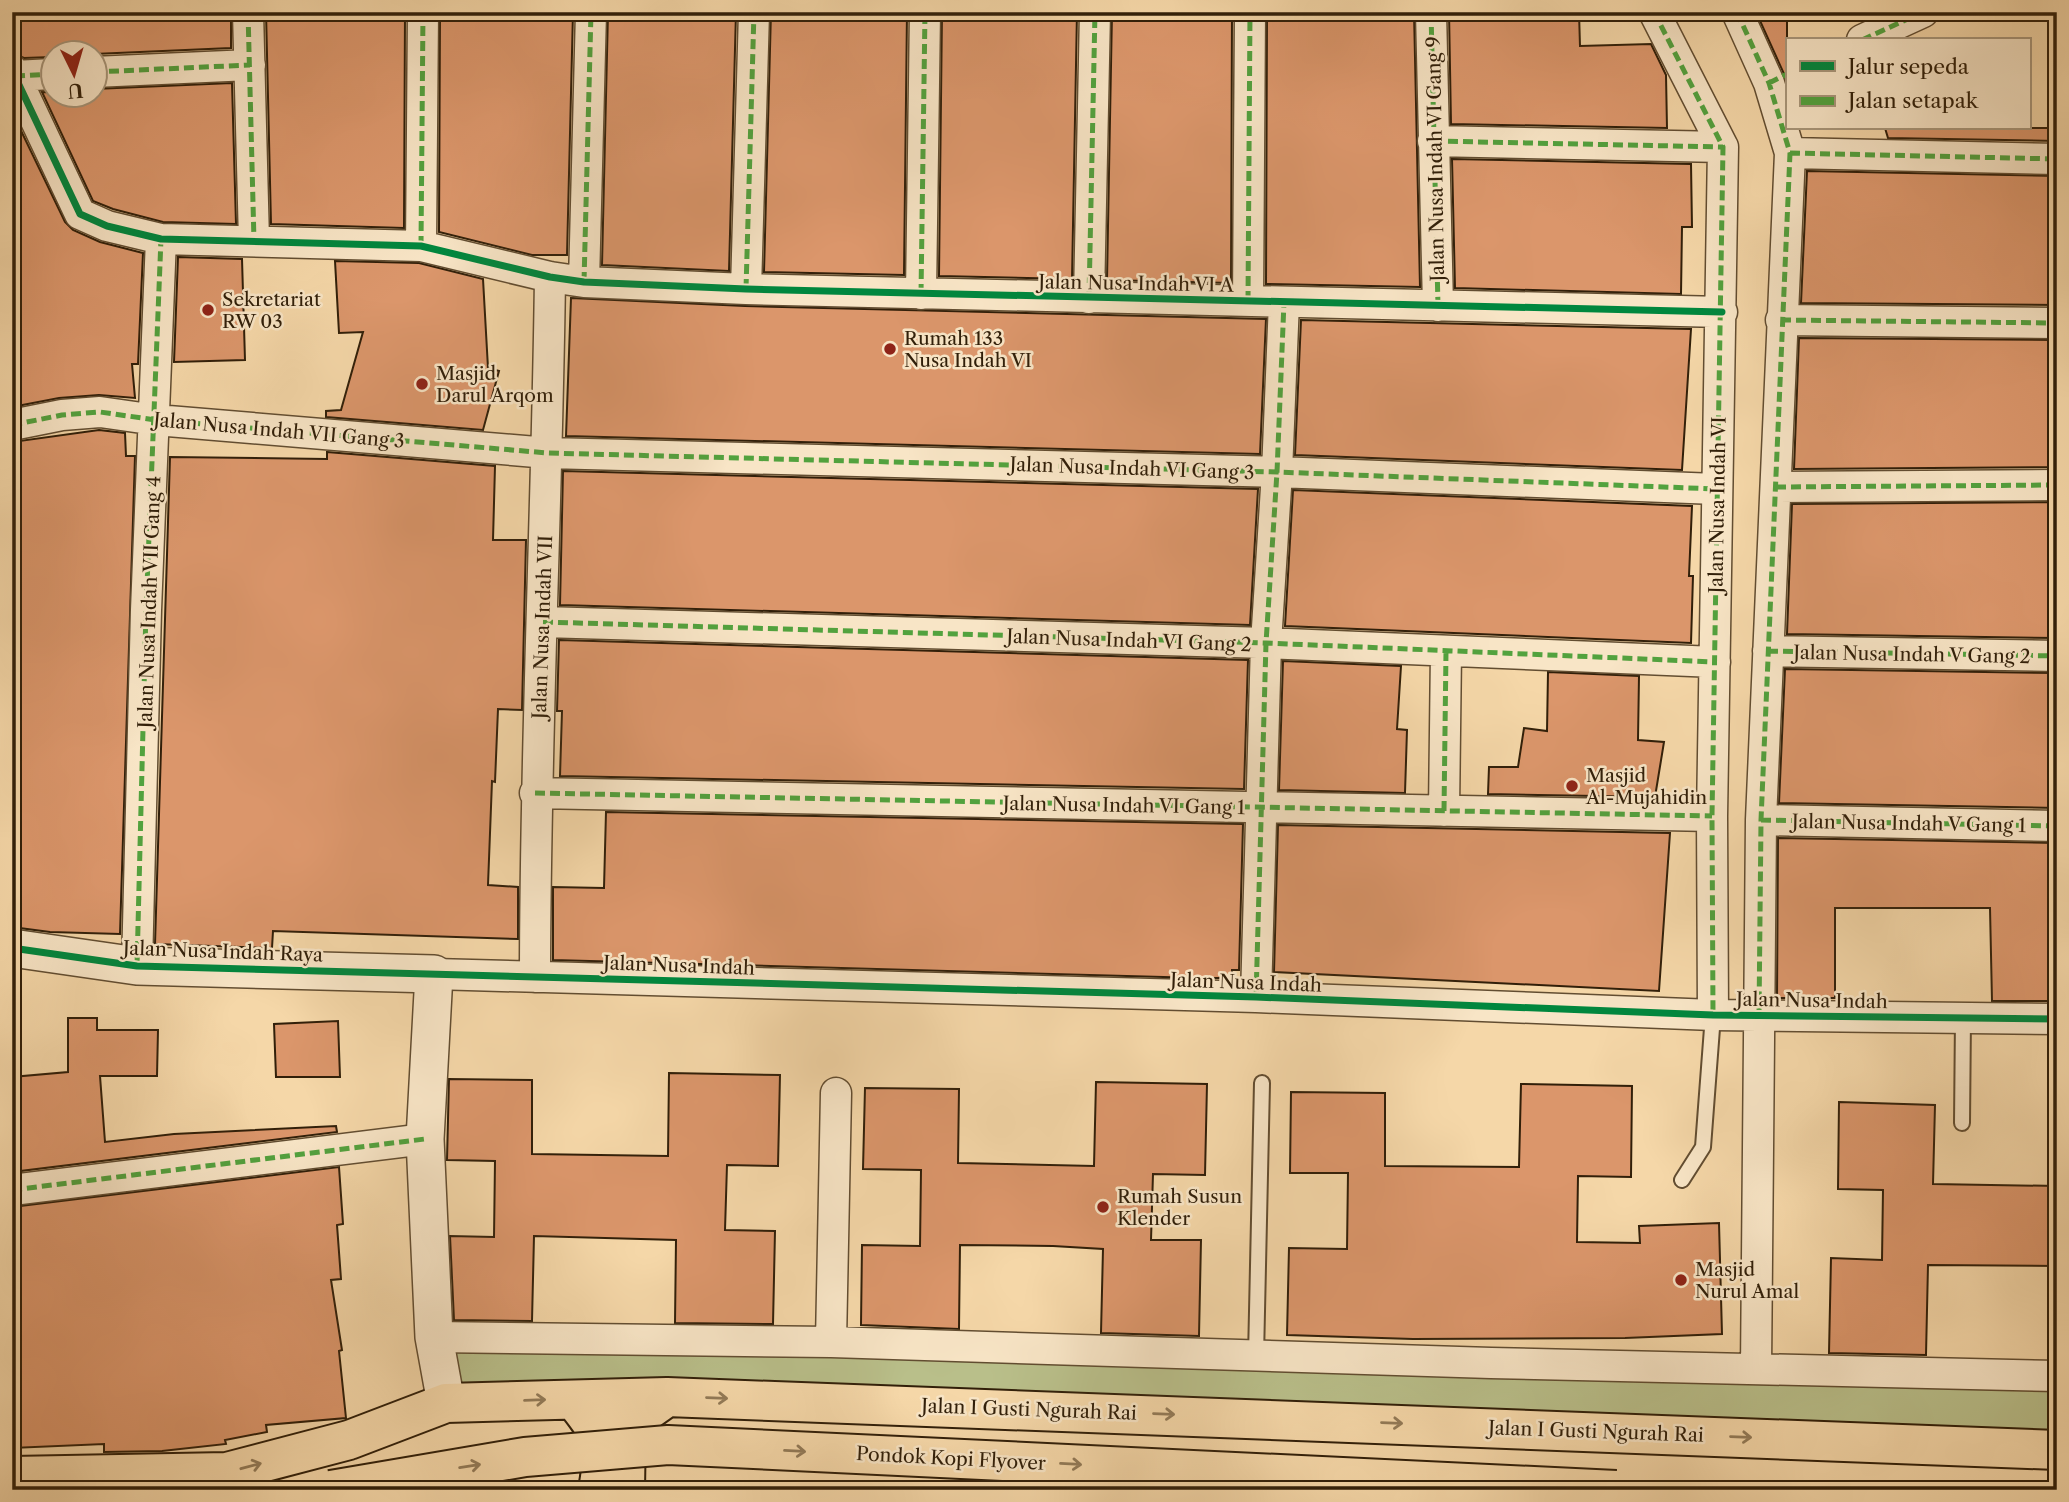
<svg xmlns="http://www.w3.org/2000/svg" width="2069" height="1502" viewBox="0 0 2069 1502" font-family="'Libre Caslon Text',serif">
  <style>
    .green { fill: #b9bf8a; stroke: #756f4a; stroke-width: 2 }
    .building { fill: #db966b; stroke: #311f09; stroke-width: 2 }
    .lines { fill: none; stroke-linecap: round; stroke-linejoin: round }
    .service-casing { stroke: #624d31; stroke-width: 18 }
    .minor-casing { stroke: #624d31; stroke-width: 33 }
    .tertiary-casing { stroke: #624d31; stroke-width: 40 }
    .primary-casing { stroke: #311f09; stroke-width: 42 }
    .service { stroke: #f8e5c6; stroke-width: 14 }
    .minor { stroke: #f8e5c6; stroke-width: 30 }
    .tertiary { stroke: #f8e5c6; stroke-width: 37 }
    .primary { stroke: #f5d7a8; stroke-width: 38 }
    .primary-bridge-casing { stroke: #311f09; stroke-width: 42; stroke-linecap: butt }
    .primary-bridge { stroke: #f5d7a8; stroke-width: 38 }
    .quiet { stroke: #52a23e; stroke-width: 5; stroke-dasharray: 10 5; stroke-linecap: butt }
    .cycleway-casing { stroke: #f8e5c6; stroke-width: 11 }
    .cycleway { stroke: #00873e; stroke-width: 7 }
    .oneway { stroke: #937b58 }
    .poi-dot { fill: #8f2418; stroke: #f8e5c6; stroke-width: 2.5 }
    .labels { text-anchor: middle; stroke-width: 5; stroke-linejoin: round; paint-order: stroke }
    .street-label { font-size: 19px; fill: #311f09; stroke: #f8e5c6 }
    .poi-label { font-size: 19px; fill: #311f09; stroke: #f8e5c6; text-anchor: start }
  </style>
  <rect width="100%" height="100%" fill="#f5d7a8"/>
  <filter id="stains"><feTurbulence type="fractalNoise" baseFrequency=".00286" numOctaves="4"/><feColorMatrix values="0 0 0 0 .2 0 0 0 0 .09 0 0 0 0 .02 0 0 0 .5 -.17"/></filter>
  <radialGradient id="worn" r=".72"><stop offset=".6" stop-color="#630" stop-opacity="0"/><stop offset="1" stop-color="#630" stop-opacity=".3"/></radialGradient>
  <path class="green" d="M 434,1337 L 2057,1378 L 2057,1450 L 446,1403 Z"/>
  <path class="building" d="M 12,12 L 231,12 L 231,48 L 94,54 L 52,52 L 52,57 L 24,58 L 12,53 Z
    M 266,12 L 405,12 L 404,228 L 271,224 Z
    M 440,12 L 573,12 L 567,255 L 532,255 L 439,232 Z
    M 608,12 L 736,12 L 729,271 L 602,265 Z
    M 771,12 L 907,12 L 904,275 L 764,272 Z
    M 942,12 L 1077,12 L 1072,279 L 939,276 Z
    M 1112,12 L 1232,12 L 1231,283 L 1107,280 Z
    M 1267,12 L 1414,12 L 1420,287 L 1266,284 Z
    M 1449,12 L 1579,12 L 1580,46 L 1651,44 L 1666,75 L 1667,128 L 1451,124 Z
    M 1756,12 L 1787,12 L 1787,83 L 1785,76 Z
    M 232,83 L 236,224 L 163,222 L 113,209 L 93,201 L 42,92 L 94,94 L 94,89 Z
    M 12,112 L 65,222 L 73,230 L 100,242 L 143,253 L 138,364 L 132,364 L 135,398 L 99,395 L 59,398 L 12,407 Z
    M 1885,128 L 2057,128 L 2057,141 L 1888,138 Z
    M 1452,159 L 1691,164 L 1692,227 L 1682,227 L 1681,294 L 1455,288 Z
    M 1807,171 L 2057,176 L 2057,305 L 1801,303 Z
    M 178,257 L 242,259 L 245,360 L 174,362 Z
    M 335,261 L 419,263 L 483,279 L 488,368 L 499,371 L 483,430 L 326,417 L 326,411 L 341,410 L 363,332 L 339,333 Z
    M 571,298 L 745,306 L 1266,319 L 1260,454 L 566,436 Z
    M 1301,320 L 1691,329 L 1682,470 L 1295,455 Z
    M 1799,338 L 2057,340 L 2057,467 L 1794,469 Z
    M 99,430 L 125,433 L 126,456 L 135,456 L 120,934 L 50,932 L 12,927 L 12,442 Z
    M 327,452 L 495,466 L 493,540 L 526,540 L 522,710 L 498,709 L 495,782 L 492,781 L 488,885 L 518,887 L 518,939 L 273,931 L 272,948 L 155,944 L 170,457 L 327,459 Z
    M 563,471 L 1258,489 L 1250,625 L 560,605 Z
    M 1293,490 L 1692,506 L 1689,576 L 1693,576 L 1691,643 L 1285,626 Z
    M 2057,502 L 2057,638 L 1787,634 L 1792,504 Z
    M 559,640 L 1248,660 L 1244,789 L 560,776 L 562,711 L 557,711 Z
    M 1283,661 L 1401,666 L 1397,729 L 1407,730 L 1405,793 L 1279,790 Z
    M 1785,669 L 2057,673 L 2057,808 L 1779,803 Z
    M 1548,672 L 1639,676 L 1638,740 L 1664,742 L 1655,797 L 1488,794 L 1489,767 L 1518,767 L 1524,728 L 1547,731 Z
    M 606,812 L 1243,824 L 1239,970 L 1232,970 L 1232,978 L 1200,978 L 553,960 L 553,887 L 604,888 Z
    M 1278,825 L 1670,833 L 1659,991 L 1274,972 Z
    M 1778,838 L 2057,843 L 2057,1001 L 1992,1001 L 1990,908 L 1835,908 L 1835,998 L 1777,998 Z
    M 68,1018 L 97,1018 L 97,1030 L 158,1030 L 157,1076 L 100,1076 L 105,1142 L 174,1134 L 336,1126 L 337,1132 L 12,1172 L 12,1077 L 68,1072 Z
    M 338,1021 L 340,1077 L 276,1077 L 274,1024 Z
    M 669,1073 L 780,1075 L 778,1166 L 727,1165 L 725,1230 L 775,1231 L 773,1324 L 675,1323 L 676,1240 L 534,1236 L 532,1321 L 454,1320 L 450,1236 L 494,1237 L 495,1161 L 447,1160 L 449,1079 L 532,1080 L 532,1154 L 668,1156 Z
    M 1096,1082 L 1207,1084 L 1205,1175 L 1153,1174 L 1151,1240 L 1201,1240 L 1199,1336 L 1101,1333 L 1103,1249 L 1053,1246 L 960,1245 L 959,1329 L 861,1325 L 862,1245 L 920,1246 L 921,1170 L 863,1169 L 865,1088 L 959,1089 L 958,1163 L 1094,1166 Z
    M 1521,1084 L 1632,1086 L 1631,1177 L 1578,1176 L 1577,1242 L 1640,1243 L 1639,1226 L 1719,1223 L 1722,1334 L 1625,1338 L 1413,1339 L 1287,1335 L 1289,1248 L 1347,1249 L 1348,1173 L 1290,1173 L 1291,1092 L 1385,1093 L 1385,1166 L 1519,1167 Z
    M 1839,1102 L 1935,1105 L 1933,1184 L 2057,1186 L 2057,1266 L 1928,1265 L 1926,1355 L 1829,1353 L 1831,1258 L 1882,1260 L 1883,1190 L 1838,1189 Z
    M 339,1167 L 343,1224 L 337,1225 L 341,1279 L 331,1280 L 342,1350 L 339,1351 L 346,1418 L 266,1425 L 267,1432 L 225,1440 L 226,1444 L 162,1451 L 104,1452 L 104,1444 L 12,1448 L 12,1207 Z"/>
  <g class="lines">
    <defs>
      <path id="service" d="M 1962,1123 L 1963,1017
        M 1682,1180 L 1703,1147 L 1713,1015
        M 1256,1357 L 1262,1083"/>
      <path id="minor" d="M 248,12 L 254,241
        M 1431,12 L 1438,306
        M 1654,12 L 1723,147 L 1712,816 L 1713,1015
        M 1737,12 L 1769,83 L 1790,153 L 1761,820 L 1756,1369
        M 1862,40 L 1923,12
        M 12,70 L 80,214 L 107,226 L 161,239 L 421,246 L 550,277 L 584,282 L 746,289 L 1722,312
        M 94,72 L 250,65
        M 15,76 L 52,74
        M 1433,141 L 1723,147
        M 1790,153 L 2057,159
        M 421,246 L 423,12
        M 584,282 L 591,12
        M 746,289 L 754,12
        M 921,294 L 925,12
        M 1089,298 L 1095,12
        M 1248,301 L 1250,12
        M 1781,320 L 2057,323
        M 12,425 L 62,415 L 100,412 L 156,420 L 548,453 L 1277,472 L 1716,489
        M 1776,487 L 2057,485
        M 543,622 L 1266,643 L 1715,662
        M 1768,651 L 2057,656
        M 535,793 L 1712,816
        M 1444,811 L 1446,651
        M 1761,820 L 2057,826
        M 137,966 L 146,610 L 161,239
        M 434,974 L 1256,997 L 1713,1015 L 2057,1019
        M 535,977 C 535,743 547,510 550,277
        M 1256,997 L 1266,643 L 1277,472 L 1284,302
        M 12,1190 L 425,1139
        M 434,1337 L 831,1342 L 1491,1363 L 2057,1376
        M 831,1342 L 836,1093"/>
      <path id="tertiary" d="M 12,948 L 137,966 L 434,974 L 425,1139 L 434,1337 L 446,1403"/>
      <path id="primary" d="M 575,1401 C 604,1437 606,1444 598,1490
        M 12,1476 L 227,1472 L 349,1440 L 446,1403 L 667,1397 L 2057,1450
        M 625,1490 L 626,1426 L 667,1397"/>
    </defs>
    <use href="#service" class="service-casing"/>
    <use href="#minor" class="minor-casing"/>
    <use href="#tertiary" class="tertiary-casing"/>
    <use href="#primary" class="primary-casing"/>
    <use href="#service" class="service"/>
    <use href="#minor" class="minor"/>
    <use href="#tertiary" class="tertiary"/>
    <use href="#primary" class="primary"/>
    <defs>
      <path id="primary-bridge" d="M 331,1490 L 525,1457 L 668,1445 L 1616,1490"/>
    </defs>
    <use href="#primary-bridge" class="primary-bridge-casing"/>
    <use href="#primary-bridge" class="primary-bridge"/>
    <path class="quiet" d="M 248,12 L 254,241
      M 1431,12 L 1438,306
      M 1654,12 L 1723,147 L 1712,816 L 1713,1015
      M 1737,12 L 1769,83 L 1790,153 L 1761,820 L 1759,1015
      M 1862,40 L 1923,12
      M 94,72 L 250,65
      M 15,76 L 52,74
      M 1769,83 L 1787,74
      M 1433,141 L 1723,147
      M 1790,153 L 2057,159
      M 421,246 L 423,12
      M 584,282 L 591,12
      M 746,289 L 754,12
      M 921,294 L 925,12
      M 1089,298 L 1095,12
      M 1248,301 L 1250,12
      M 1781,320 L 2057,323
      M 12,425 L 62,415 L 100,412 L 156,420 L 548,453 L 1277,472 L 1716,489
      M 1776,487 L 2057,485
      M 543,622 L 1266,643 L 1715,662
      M 1768,651 L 2057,656
      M 535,793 L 1712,816
      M 1444,811 L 1446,651
      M 1761,820 L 2057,826
      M 137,966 L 146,610 L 161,239
      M 1256,997 L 1266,643 L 1277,472 L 1284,302
      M 12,1190 L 425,1139"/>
    <defs>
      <path id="cycleway" d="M 12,70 L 80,214 L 107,226 L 161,239 L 421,246 L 550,277 L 584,282 L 746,289 L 1722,312
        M 12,948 L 137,966 L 1256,997 L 1713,1015 L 2057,1019"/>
    </defs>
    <use href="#cycleway" class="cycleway-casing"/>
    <use href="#cycleway" class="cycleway"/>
  </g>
  <defs><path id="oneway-shaft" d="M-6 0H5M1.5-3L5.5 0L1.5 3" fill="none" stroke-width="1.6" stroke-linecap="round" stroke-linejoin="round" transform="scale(1.75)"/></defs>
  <g class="oneway">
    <use href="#oneway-shaft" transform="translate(717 1398) rotate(2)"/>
    <use href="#oneway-shaft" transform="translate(535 1400) rotate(-2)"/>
    <use href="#oneway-shaft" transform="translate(1164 1414) rotate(2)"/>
    <use href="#oneway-shaft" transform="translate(1392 1423) rotate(2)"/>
    <use href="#oneway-shaft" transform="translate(1741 1437) rotate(2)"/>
    <use href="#oneway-shaft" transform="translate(795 1451) rotate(3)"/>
    <use href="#oneway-shaft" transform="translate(1071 1464) rotate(3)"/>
    <use href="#oneway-shaft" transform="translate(251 1466) rotate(-15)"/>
    <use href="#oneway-shaft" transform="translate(470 1466) rotate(-9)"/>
  </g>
  <g class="poi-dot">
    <circle cx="208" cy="310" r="7"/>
    <circle cx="890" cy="349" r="7"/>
    <circle cx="422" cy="384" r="7"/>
    <circle cx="1572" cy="786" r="7"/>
    <circle cx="1103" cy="1207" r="7"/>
    <circle cx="1681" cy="1280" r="7"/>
  </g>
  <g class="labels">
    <g class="street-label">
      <text transform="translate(1435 159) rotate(-91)" y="7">Jalan Nusa Indah VI Gang 9</text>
      <text transform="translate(1136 283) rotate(1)" y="7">Jalan Nusa Indah VI A</text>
      <text transform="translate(279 430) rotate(5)" y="7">Jalan Nusa Indah VII Gang 3</text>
      <text transform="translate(1132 468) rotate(2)" y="7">Jalan Nusa Indah VI Gang 3</text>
      <text transform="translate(1717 505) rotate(-89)" y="7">Jalan Nusa Indah VI</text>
      <text transform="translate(149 602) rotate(-88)" y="7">Jalan Nusa Indah VII Gang 4</text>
      <text transform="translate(542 627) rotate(-88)" y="7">Jalan Nusa Indah VII</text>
      <text transform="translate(1129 640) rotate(2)" y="7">Jalan Nusa Indah VI Gang 2</text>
      <text transform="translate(1912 654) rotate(1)" y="7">Jalan Nusa Indah V Gang 2</text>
      <text transform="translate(1124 805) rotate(1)" y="7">Jalan Nusa Indah VI Gang 1</text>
      <text transform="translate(1909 823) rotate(1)" y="7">Jalan Nusa Indah V Gang 1</text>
      <text transform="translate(223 951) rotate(2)" y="7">Jalan Nusa Indah Raya</text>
      <text transform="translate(679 965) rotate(2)" y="7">Jalan Nusa Indah</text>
      <text transform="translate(1246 982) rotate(2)" y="7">Jalan Nusa Indah</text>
      <text transform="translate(1812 1000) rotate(1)" y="7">Jalan Nusa Indah</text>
      <text transform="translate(1029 1409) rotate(2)" y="7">Jalan I Gusti Ngurah Rai</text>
      <text transform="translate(1596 1431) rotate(2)" y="7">Jalan I Gusti Ngurah Rai</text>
      <text transform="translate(951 1458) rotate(3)" y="7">Pondok Kopi Flyover</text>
    </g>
    <g class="poi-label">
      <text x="222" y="306">Sekretariat<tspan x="222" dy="22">RW 03</tspan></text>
      <text x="904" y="345">Rumah 133<tspan x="904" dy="22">Nusa Indah VI</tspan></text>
      <text x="436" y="380">Masjid<tspan x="436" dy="22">Darul Arqom</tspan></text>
      <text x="1586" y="782">Masjid<tspan x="1586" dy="22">Al-Mujahidin</tspan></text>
      <text x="1117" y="1203">Rumah Susun<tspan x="1117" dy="22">Klender</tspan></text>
      <text x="1695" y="1276">Masjid<tspan x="1695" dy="22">Nurul Amal</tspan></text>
    </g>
  </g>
  <rect width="2069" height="1502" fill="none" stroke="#f5d7a8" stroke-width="42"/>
  <rect x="14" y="14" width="2041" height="1474" fill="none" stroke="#311f09" stroke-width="3.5"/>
  <rect x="21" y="21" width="2027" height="1460" fill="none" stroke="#311f09" stroke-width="2"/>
  <rect x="1786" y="38" width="245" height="91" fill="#f8e5c6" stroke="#a8967a" stroke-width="2"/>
  <rect x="1800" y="61" width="35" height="10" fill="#00873e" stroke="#a8967a" stroke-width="2"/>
  <text x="1848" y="74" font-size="21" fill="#311f09">Jalur sepeda</text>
  <rect x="1800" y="96" width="35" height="10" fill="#52a23e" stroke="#a8967a" stroke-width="2"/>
  <text x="1848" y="108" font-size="21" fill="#311f09">Jalan setapak</text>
  <g transform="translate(74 74) rotate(175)"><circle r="33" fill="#f8e5c6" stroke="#a8967a" stroke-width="2"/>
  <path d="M0-5L12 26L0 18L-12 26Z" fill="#8f2418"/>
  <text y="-10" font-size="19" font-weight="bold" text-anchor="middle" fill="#311f09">U</text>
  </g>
  <rect width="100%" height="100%" filter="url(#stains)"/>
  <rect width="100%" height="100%" fill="url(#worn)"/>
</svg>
